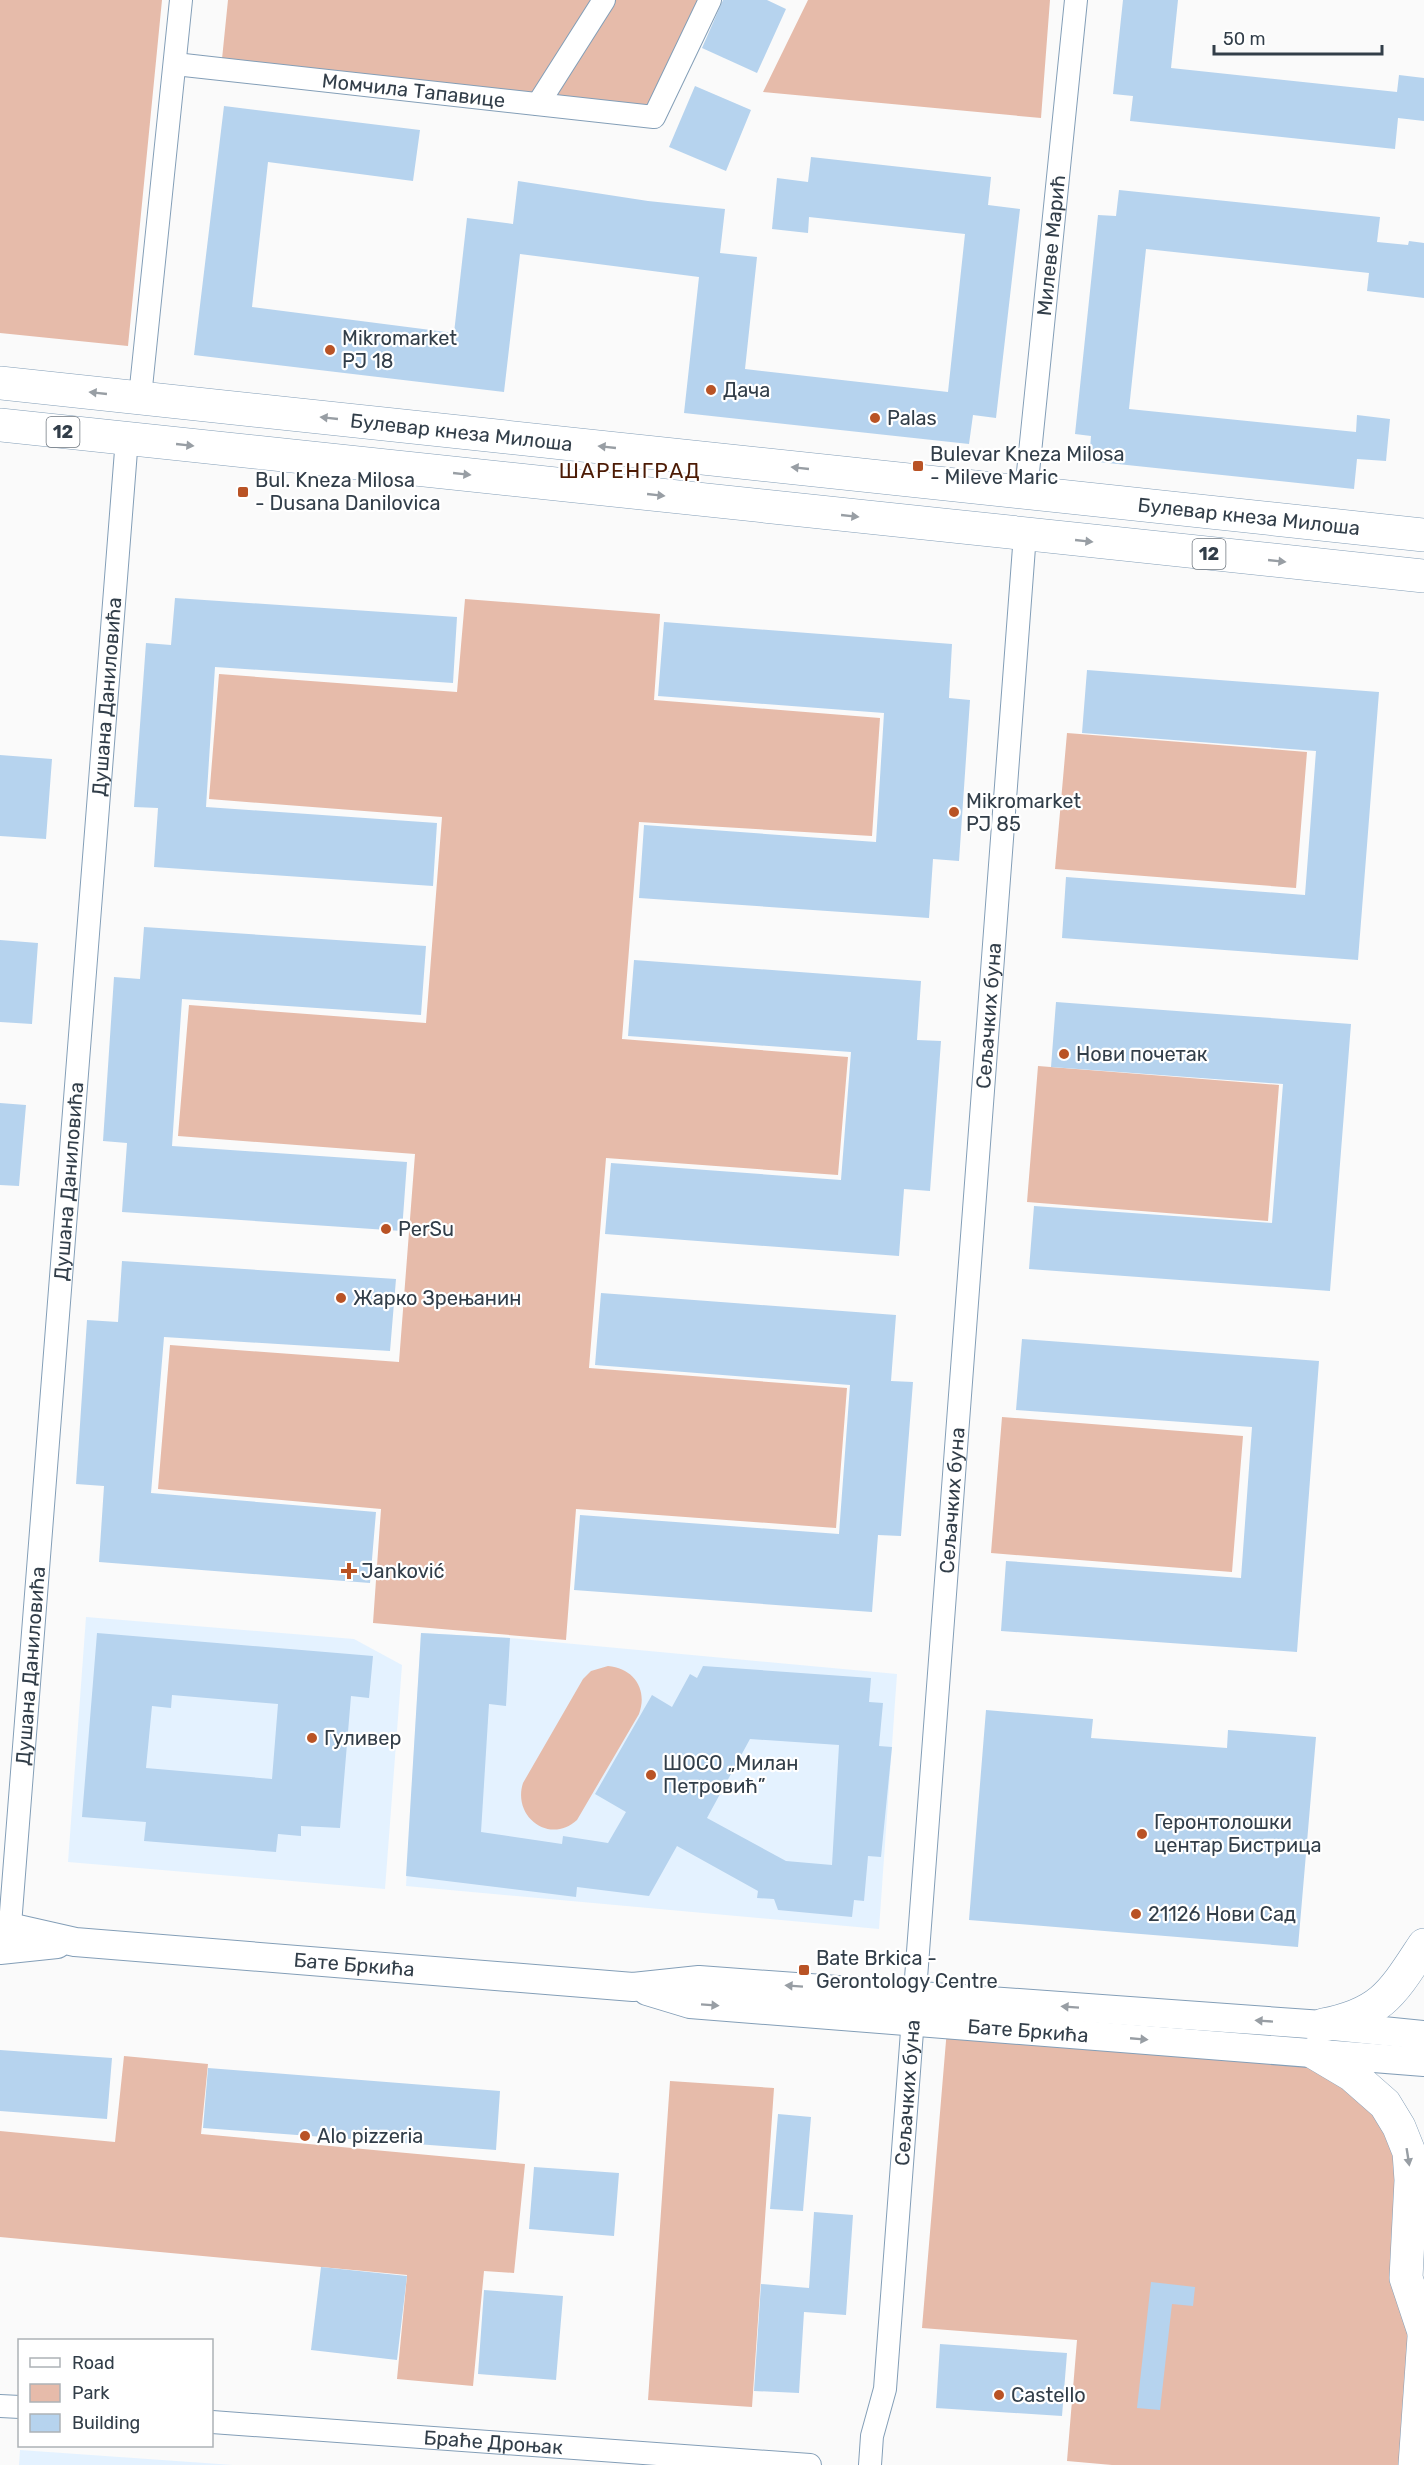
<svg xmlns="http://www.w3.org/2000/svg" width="1424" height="2465" viewBox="0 0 1424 2465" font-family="Rubik,sans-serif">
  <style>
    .built { fill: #e4f2ff }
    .green { fill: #e6bbaa }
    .building { fill: #b6d3ee; fill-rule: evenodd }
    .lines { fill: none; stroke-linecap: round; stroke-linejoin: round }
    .minor-casing { stroke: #839eb7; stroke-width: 24 }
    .tertiary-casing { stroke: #839eb7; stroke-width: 30 }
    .primary-casing { stroke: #839eb7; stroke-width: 34 }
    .minor { stroke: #fff; stroke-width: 22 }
    .tertiary { stroke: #fff; stroke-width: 28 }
    .primary { stroke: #fff; stroke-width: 33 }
    .oneway { fill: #989ea4 }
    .poi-dot { fill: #b95325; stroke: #fff; stroke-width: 2 }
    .labels { text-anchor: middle; stroke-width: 4.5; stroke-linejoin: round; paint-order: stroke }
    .shield { fill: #fff; stroke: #707880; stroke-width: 1.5 }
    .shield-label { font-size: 18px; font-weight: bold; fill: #323e49 }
    .street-label { font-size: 20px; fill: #323e49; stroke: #fff }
    .poi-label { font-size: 20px; fill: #323e49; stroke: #fff; text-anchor: start }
    .neighbourhood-label { font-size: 21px; letter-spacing: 1.5px; fill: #4c1b05; stroke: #fff }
  </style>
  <rect width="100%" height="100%" fill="#fafafa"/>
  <path class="built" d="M 86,1617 L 354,1639 L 402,1665 L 385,1889 L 68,1862 Z
    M 421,1633 L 510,1638 L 897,1674 L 879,1929 L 406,1886 Z
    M 20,2450 L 233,2465 L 19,2465 Z"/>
  <path class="green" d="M 0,0 L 162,0 L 128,346 L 0,333 Z
    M 228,0 L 593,0 L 533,94 L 222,59 Z
    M 615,0 L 699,0 L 646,108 L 552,97 Z
    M 808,0 L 1050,0 L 1041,118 L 763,92 Z
    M 465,599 L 660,614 L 654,700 L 880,718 L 872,836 L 639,822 L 622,1039 L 848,1057 L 838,1175 L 606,1158 L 589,1368 L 847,1388 L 836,1528 L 576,1509 L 566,1640 L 373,1623 L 381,1509 L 158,1489 L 170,1345 L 399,1362 L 415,1154 L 178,1136 L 189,1005 L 426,1023 L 442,817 L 209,799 L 219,674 L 457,692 Z
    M 1067,733 L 1307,752 L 1296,888 L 1055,869 Z
    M 1038,1066 L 1279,1085 L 1268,1221 L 1027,1202 Z
    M 1002,1417 L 1243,1436 L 1232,1572 L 991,1553 Z
    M 608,1666 C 634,1668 648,1690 639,1714 L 577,1820 C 550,1845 512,1817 523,1783 L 583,1679 L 591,1671 Z
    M 947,2029 L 1313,2060 L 1347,2081 L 1391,2133 L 1417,2338 L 1407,2465 L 1112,2465 L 1067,2461 L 1077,2340 L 922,2328 Z
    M 124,2056 L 208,2064 L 201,2134 L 525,2164 L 514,2273 L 484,2271 L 473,2386 L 397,2379 L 407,2275 L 0,2237 L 0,2131 L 115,2142 Z
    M 670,2081 L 774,2088 L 752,2407 L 648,2400 Z"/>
  <path class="building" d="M 723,0 L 767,0 L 786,9 L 757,73 L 702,48 Z
    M 1123,0 L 1178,0 L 1171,68 L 1397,92 L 1399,75 L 1424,78 L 1424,121 L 1398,118 L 1395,149 L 1130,121 L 1133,96 L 1113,94 Z
    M 695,86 L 751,110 L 726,171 L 669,147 Z
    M 224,106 L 420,130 L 413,181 L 268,162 L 252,307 L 454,333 L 467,218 L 513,224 L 518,181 L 648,201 L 725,209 L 720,253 L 757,257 L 745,369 L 948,392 L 965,234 L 809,217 L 808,233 L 772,229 L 777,178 L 808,182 L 811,157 L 991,177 L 988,205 L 1020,209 L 996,418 L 973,415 L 969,444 L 684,413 L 699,277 L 520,254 L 504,392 L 194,355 Z
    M 1119,190 L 1380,217 L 1377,242 L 1408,245 L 1409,241 L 1424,243 L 1424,298 L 1367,291 L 1369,273 L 1146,249 L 1129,409 L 1356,432 L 1357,415 L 1390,419 L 1386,461 L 1357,459 L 1354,489 L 1089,461 L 1091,436 L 1075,434 L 1098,215 L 1116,216 Z
    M 175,598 L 457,617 L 453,683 L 215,667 L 206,807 L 437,823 L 433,886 L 154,867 L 158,808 L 134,807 L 146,643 L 171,645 Z
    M 664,622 L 952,644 L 949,698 L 970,700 L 959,861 L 933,859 L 929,918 L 639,898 L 644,825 L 876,842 L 884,713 L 658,696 Z
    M 1087,670 L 1379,692 L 1358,960 L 1062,938 L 1066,877 L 1305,895 L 1316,751 L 1082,733 Z
    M 0,755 L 52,759 L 46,839 L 0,836 Z
    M 144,927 L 426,946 L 421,1015 L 182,999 L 172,1146 L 407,1162 L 402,1231 L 122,1212 L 127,1143 L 103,1141 L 114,977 L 140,979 Z
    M 0,940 L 38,943 L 32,1024 L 0,1022 Z
    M 634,960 L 921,981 L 917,1040 L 941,1041 L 930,1191 L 904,1189 L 899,1256 L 605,1234 L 611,1163 L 841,1180 L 851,1052 L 628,1036 Z
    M 1056,1002 L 1351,1024 L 1330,1291 L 1029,1269 L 1034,1206 L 1272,1223 L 1283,1084 L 1051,1067 Z
    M 0,1103 L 26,1105 L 19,1186 L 0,1185 Z
    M 122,1261 L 396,1279 L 390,1351 L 164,1337 L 151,1493 L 376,1512 L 370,1583 L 99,1562 L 104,1486 L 76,1484 L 87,1320 L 118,1322 Z
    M 601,1293 L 896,1315 L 891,1381 L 913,1382 L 901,1536 L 878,1535 L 872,1612 L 574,1590 L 580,1515 L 839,1534 L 850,1385 L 595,1365 Z
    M 1022,1339 L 1319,1361 L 1297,1652 L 1001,1631 L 1006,1561 L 1241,1578 L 1252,1427 L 1016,1410 Z
    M 97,1633 L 373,1656 L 369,1698 L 351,1696 L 340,1828 L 301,1826 L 301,1836 L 278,1834 L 276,1852 L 144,1841 L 146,1822 L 82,1817 ZM 172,1695 L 278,1704 L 272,1779 L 146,1768 L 152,1706 L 171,1708 Z
    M 421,1633 L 510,1638 L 506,1706 L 489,1704 L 481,1832 L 562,1844 L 563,1836 L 608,1843 L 626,1812 L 595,1794 L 652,1695 L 672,1707 L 690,1674 L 697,1678 L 703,1666 L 871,1678 L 869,1702 L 883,1703 L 879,1746 L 892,1747 L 881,1857 L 868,1856 L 864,1901 L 854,1900 L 852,1917 L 778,1910 L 774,1899 L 757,1898 L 758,1891 L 677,1846 L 649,1896 L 577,1887 L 576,1897 L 406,1876 ZM 750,1739 L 839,1745 L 832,1865 L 786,1861 L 707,1818 Z
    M 986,1710 L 1093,1719 L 1091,1738 L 1227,1748 L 1228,1730 L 1316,1737 L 1298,1947 L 969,1920 Z
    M 0,2050 L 112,2058 L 107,2119 L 0,2111 Z
    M 208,2068 L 500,2091 L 496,2150 L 203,2128 Z
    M 778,2114 L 811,2117 L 803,2211 L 770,2209 Z
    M 534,2167 L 619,2173 L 614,2236 L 529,2229 Z
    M 814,2212 L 853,2215 L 846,2315 L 804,2312 L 799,2393 L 754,2391 L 761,2284 L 809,2288 Z
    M 321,2267 L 407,2276 L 397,2360 L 311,2350 Z
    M 1151,2282 L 1195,2287 L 1193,2306 L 1172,2304 L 1160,2410 L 1137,2408 Z
    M 484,2290 L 563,2296 L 556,2380 L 478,2374 Z
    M 940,2344 L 1067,2353 L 1062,2416 L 936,2408 Z"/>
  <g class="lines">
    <defs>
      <g id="minor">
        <path id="s1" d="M 175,64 L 654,117 L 710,0"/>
        <path d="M 538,104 L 604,0"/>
        <path d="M 140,397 L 181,0"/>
        <path id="s2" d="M 1026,492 L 1076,0"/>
        <path id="s3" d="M 10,1925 L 127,438"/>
        <path d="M 0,2406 L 20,2407"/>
        <path id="s4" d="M 212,2422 L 810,2465"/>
        <path id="s5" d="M 870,2465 L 872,2436 L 885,2389 L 1025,534"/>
      </g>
      <g id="tertiary">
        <path id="s6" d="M 0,1925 L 75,1942 L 633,1987 L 699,1980 L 1323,2025 L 1424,2035"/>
        <path d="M 0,1950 L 57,1944"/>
        <path id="s7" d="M 647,1991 L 690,2004 L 1424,2062"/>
      </g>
      <g id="primary">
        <path id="s8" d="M 0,383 L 1424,535"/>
        <path d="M 0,425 L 1424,576"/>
        <path d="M 1323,2025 C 1382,2014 1393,1992 1424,1945"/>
        <path d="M 1315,2053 L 1352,2075 L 1385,2104 L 1399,2127 L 1409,2152 L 1411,2180 L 1406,2278 L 1424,2332"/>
        <path d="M 1415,2465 L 1424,2337"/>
      </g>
    </defs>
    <use href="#minor" class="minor-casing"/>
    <use href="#tertiary" class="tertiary-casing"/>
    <use href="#primary" class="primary-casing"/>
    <use href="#minor" class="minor"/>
    <use href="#tertiary" class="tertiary"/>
    <use href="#primary" class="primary"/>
  </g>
  <defs><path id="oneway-solid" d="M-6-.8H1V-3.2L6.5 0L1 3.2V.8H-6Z" transform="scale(1.5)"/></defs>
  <g class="oneway">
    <use href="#oneway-solid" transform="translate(98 393) rotate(-174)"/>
    <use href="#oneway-solid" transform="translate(329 418) rotate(-174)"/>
    <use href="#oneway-solid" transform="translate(185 445) rotate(6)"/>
    <use href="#oneway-solid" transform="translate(607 447) rotate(-174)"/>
    <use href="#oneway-solid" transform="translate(800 468) rotate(-174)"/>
    <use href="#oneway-solid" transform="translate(462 474) rotate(6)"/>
    <use href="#oneway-solid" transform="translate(656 495) rotate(6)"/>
    <use href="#oneway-solid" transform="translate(850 516) rotate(6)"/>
    <use href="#oneway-solid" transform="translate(1084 541) rotate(6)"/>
    <use href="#oneway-solid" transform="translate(1277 561) rotate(6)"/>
    <use href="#oneway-solid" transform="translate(794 1986) rotate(-176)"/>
    <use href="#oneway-solid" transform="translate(710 2005) rotate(4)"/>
    <use href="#oneway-solid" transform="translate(1070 2007) rotate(-176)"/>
    <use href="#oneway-solid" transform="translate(1264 2021) rotate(-176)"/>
    <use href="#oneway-solid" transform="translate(1139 2039) rotate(5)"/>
    <use href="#oneway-solid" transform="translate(1408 2157) rotate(81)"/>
  </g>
  <g class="poi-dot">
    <circle cx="330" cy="350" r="6"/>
    <circle cx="711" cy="390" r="6"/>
    <circle cx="875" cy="418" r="6"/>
    <rect x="912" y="460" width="12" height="12" rx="3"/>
    <rect x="237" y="486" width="12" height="12" rx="3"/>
    <circle cx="954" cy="812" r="6"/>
    <circle cx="1064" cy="1054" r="6"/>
    <circle cx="386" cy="1229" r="6"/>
    <circle cx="341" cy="1298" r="6"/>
    <path d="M346 1562h6v6h6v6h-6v6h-6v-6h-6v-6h6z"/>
    <circle cx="312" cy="1738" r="6"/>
    <circle cx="651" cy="1775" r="6"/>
    <circle cx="1142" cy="1834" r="6"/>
    <circle cx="1136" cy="1914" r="6"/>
    <rect x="798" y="1964" width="12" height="12" rx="3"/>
    <circle cx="305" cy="2136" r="6"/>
    <circle cx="999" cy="2395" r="6"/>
  </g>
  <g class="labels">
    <g class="shield">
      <rect x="46.5" y="417" width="33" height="30" rx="4.5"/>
      <rect x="1192.5" y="539" width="33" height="30" rx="4.5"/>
    </g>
    <g class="shield-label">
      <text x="63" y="438">12</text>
      <text x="1209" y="560">12</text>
    </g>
    <g class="street-label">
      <text dy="7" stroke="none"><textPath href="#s1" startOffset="240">Момчила Тапавице</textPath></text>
      <text dy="7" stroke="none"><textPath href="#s2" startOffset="248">Милеве Марић</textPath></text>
      <text dy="7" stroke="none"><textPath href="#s8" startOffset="464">Булевар кнеза Милоша</textPath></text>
      <text dy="7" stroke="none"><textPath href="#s8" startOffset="1256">Булевар кнеза Милоша</textPath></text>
      <text dy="7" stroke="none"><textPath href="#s3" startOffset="1232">Душана Даниловића</textPath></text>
      <text dy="7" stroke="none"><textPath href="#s5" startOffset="1455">Сељачких буна</textPath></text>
      <text dy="7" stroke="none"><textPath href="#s3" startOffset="746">Душана Даниловића</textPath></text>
      <text dy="7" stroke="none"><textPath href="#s5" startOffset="969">Сељачких буна</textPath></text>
      <text dy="7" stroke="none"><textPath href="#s3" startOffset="260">Душана Даниловића</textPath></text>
      <text dy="7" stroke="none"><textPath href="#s6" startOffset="357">Бате Бркића</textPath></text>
      <text dy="7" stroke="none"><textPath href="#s7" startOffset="384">Бате Бркића</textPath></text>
      <text dy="7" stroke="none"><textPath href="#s5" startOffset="375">Сељачких буна</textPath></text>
      <text dy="7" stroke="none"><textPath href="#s4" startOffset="282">Браће Дроњак</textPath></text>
    </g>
    <g class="poi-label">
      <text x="342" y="345">Mikromarket<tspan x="342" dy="23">PJ 18</tspan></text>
      <text x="723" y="397">Дача</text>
      <text x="887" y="425">Palas</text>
      <text x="930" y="461">Bulevar Kneza Milosa<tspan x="930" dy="23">- Mileve Maric</tspan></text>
      <text x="255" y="487">Bul. Kneza Milosa<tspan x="255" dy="23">- Dusana Danilovica</tspan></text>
      <text x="966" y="808">Mikromarket<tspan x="966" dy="23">PJ 85</tspan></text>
      <text x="1076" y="1061">Нови почетак</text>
      <text x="398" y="1236">PerSu</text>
      <text x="353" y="1305">Жарко Зрењанин</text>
      <text x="361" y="1578">Janković</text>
      <text x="324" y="1745">Гуливер</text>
      <text x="663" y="1770">ШОСО „Милан<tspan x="663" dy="23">Петровић”</tspan></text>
      <text x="1154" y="1829">Геронтолошки<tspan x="1154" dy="23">центар Бистрица</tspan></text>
      <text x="1148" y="1921">21126 Нови Сад</text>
      <text x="816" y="1965">Bate Brkica -<tspan x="816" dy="23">Gerontology Centre</tspan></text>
      <text x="317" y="2143">Alo pizzeria</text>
      <text x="1011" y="2402">Castello</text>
    </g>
    <g class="neighbourhood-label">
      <text x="630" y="478">ШАРЕНГРАД</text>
    </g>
  </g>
  <rect x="18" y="2339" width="195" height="108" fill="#ffffff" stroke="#adb2b6" stroke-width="1.5"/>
  <rect x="30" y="2358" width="30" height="9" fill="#ffffff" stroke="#adb2b6" stroke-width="1.5"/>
  <text x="72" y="2369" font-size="18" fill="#323e49">Road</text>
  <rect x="30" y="2384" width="30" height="18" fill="#e6bbaa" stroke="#adb2b6" stroke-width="1.5"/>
  <text x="72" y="2399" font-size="18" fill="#323e49">Park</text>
  <rect x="30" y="2414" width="30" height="18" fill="#b6d3ee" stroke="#adb2b6" stroke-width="1.5"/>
  <text x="72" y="2429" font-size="18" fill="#323e49">Building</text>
  <path d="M1214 45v9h168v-9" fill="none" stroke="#323e49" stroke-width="3"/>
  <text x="1223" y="45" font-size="18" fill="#323e49" stroke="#ffffff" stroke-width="4.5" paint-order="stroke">50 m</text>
</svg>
